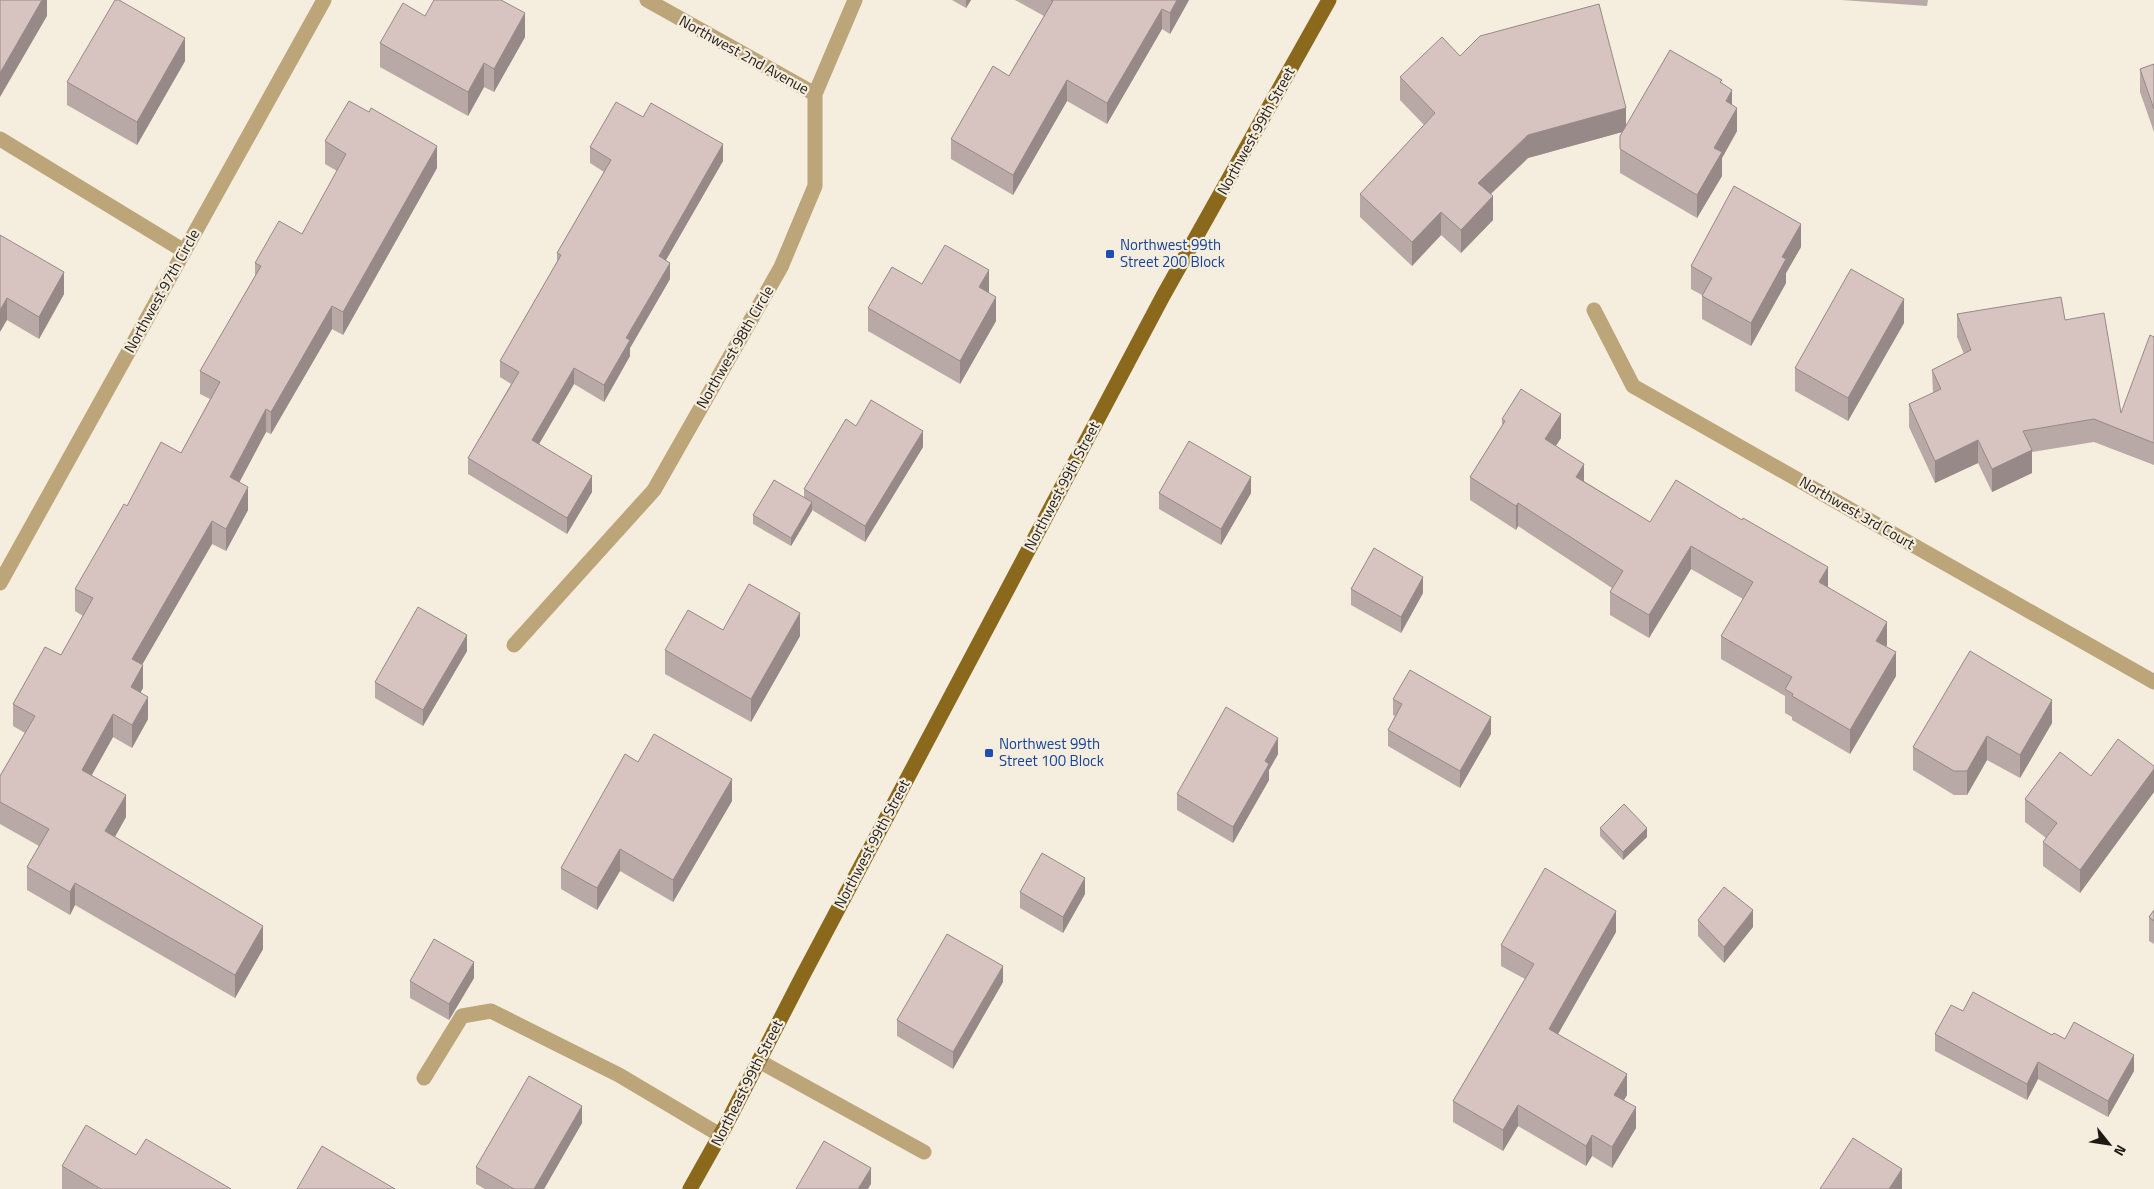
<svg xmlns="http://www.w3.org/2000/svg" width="2154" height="1189" viewBox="0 0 2154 1189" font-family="'Titillium Web',sans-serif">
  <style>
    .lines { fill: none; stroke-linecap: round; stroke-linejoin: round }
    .minor { stroke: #bca579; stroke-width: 15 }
    .major { stroke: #8a691d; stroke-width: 15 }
    .wall { fill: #b9a9a6 }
    .shaded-wall { fill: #968987 }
    .building { fill: #d7c4c1; stroke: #968987 }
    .transit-dot { fill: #1a4fb4; stroke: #f5edde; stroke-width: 2 }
    .labels { text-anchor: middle; stroke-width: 4.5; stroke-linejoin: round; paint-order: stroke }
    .street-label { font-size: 15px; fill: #1e1b16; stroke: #f5edde }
    .transit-label { font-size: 15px; fill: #164399; stroke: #f5edde; text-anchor: start }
  </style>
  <rect width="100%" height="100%" fill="#f5edde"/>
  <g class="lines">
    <path class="minor" d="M 647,0 L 815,94
      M 0,139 L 184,251
      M 1594,310 L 1633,386 L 2154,682
      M 0,583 L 324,0
      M 514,645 L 654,490 L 781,267 L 815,186 L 815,94 L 855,0
      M 759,1061 L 924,1152
      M 424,1078 L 462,1016 L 491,1011 L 619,1075 L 720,1135"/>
    <path class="major" d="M 690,1189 L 727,1123 L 802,977 L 1163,296 L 1329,0"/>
  </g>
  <path class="wall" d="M 952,0 L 971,0 L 966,8 Z
    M 1015,0 L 1189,0 L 1170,34 L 1162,29 L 1107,124 L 1067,101 L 1013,195 L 951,159 L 951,139 L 1009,76 L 1044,16 Z
    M 1842,0 L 1928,0 L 1927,6 Z
    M 425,16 L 525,37 L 494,92 L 484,87 L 468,116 L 380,67 L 380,43 Z
    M 1460,56 L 1626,126 L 1722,83 L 1732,105 L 1737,131 L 1722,158 L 1722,176 L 1697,218 L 1620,173 L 1620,136 L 1622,132 L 1528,158 L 1491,194 L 1493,220 L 1461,253 L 1441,235 L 1412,266 L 1360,217 L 1360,194 L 1424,125 L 1400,100 L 1400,77 Z
    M 185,61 L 137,145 L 67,105 L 67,82 Z
    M 2154,64 L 2154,132 L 2140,92 L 2140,69 Z
    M 643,117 L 723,161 L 666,260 L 670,279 L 630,348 L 630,356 L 604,402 L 574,384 L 539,444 L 592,492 L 567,534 L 468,474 L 468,458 L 511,384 L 500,377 L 500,361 L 557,262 L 557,253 L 604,172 L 590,163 L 590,147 Z
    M 325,141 L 437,168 L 343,335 L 332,329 L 271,434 L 266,432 L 239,482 L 248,510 L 226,551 L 212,544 L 142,665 L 143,688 L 140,692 L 148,719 L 132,748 L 113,737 L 92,775 L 126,817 L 115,837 L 263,949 L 235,998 L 75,905 L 70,915 L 27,890 L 27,867 L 39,846 L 0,824 L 0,776 L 25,733 L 13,726 L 13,704 L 61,655 L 83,616 L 75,611 L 75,589 L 181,453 L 210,399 L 200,394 L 200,371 L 255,276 L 255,263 L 302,234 L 337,171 L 325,164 Z
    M 0,235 L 64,294 L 39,339 L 7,320 Z
    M 1801,247 L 1786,273 L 1786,283 L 1751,346 L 1702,319 L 1702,295 L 1691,289 L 1691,266 Z
    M 922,284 L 989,293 L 996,321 L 960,384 L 868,331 L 868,308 Z
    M 1957,314 L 2065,320 L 2121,413 L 2154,337 L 2154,465 L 2094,442 L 2032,452 L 2032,473 L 1992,492 L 1978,463 L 1935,483 L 1909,427 L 1909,404 L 1933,393 L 1932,370 L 1964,354 L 1957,337 Z
    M 1904,323 L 1848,421 L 1795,391 L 1795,368 Z
    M 1502,419 L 1561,438 L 1555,446 L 1584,481 L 1650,522 L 1828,588 L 1887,645 L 1886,646 L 1896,676 L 1850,754 L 1792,720 L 1792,717 L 1785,713 L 1785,696 L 1721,659 L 1721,636 L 1743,599 L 1691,569 L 1649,638 L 1610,615 L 1610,592 L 1612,588 L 1518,526 L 1516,530 L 1470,500 L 1470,477 L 1502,426 Z
    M 856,426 L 923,447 L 865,542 L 812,510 L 791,546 L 753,524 L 753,515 L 804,498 L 804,489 Z
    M 1159,493 L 1251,493 L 1221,545 L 1159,509 Z
    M 1351,589 L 1423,593 L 1401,633 L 1351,605 Z
    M 723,630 L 800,636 L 751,722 L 665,674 L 665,650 Z
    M 467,651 L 423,726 L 375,698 L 375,682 Z
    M 1393,699 L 1491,734 L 1460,788 L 1388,746 L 1388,730 L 1395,716 L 1393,715 Z
    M 2052,723 L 2020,778 L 1987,760 L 1967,795 L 1954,795 L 1913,770 L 1913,747 Z
    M 1278,754 L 1269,770 L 1269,780 L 1233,843 L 1177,810 L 1177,794 Z
    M 638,762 L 732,801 L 673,902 L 620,871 L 597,910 L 561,889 L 561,868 Z
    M 2154,766 L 2154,792 L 2080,893 L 2043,866 L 2043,842 L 2046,838 L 2025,822 L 2025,799 L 2091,776 Z
    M 1600,828 L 1647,837 L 1623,860 L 1600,836 Z
    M 1020,892 L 1085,894 L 1063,933 L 1020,908 Z
    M 2154,910 L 2154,944 L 2149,941 L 2149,917 Z
    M 1698,920 L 1753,927 L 1724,963 L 1698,936 Z
    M 1616,932 L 1558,1034 L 1627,1095 L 1624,1100 L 1636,1128 L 1612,1168 L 1592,1156 L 1586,1166 L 1518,1126 L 1503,1151 L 1453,1122 L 1453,1101 L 1525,979 L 1501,966 L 1501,945 Z
    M 474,978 L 449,1020 L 410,998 L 410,981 Z
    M 1003,982 L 953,1069 L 897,1036 L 897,1020 Z
    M 1963,1011 L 2065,1039 L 2134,1071 L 2108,1117 L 2038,1079 L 2027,1100 L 1935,1051 L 1935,1034 Z
    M 582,1123 L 544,1189 L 485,1189 L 476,1184 L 476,1167 Z
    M 136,1155 L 231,1189 L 62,1189 L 62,1166 Z"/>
  <path class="shaded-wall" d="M 42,0 L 47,0 L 47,16 L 0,97 L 0,73 Z
    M 966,0 L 971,0 L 966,8 Z
    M 1177,0 L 1189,0 L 1170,34 L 1170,13 Z
    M 1162,9 L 1162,29 L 1107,124 L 1107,103 Z
    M 525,13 L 525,37 L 494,92 L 494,69 Z
    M 185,38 L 185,61 L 137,145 L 137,122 Z
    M 484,63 L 484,87 L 468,116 L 468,92 Z
    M 1067,80 L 1067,101 L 1013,195 L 1013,175 Z
    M 1732,90 L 1732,113 L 1726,101 Z
    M 1626,108 L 1626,131 L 1528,158 L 1478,206 L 1478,183 L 1528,135 Z
    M 1737,108 L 1737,131 L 1722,158 L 1722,176 L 1697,218 L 1697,195 L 1714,148 Z
    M 723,144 L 723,161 L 659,272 L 659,256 Z
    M 437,146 L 437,168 L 343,335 L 343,312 Z
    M 1493,196 L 1493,220 L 1461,253 L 1461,230 Z
    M 1441,212 L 1441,235 L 1412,266 L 1412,242 Z
    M 1801,224 L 1801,247 L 1786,273 L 1786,283 L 1751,346 L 1751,323 L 1782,257 Z
    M 670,263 L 670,279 L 630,348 L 630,356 L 604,402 L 604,385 L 626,338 Z
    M 989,270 L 989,293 L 979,287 Z
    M 64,272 L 64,294 L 39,339 L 39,317 Z
    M 996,297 L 996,321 L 960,384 L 960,361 Z
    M 7,298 L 7,320 L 0,332 L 0,310 Z
    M 1904,299 L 1904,323 L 1848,421 L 1848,398 Z
    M 332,306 L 332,329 L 271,434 L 271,412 Z
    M 574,368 L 574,384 L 532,456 L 532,440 Z
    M 266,409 L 266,432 L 230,500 L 230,477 Z
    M 1561,414 L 1561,438 L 1545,463 L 1545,439 Z
    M 923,431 L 923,447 L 865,542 L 865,526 Z
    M 1978,440 L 1978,463 L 1935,483 L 1935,461 Z
    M 2032,450 L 2032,473 L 1992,492 L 1992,469 Z
    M 1584,464 L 1584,488 L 1576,477 Z
    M 592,476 L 592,492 L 567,534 L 567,518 Z
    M 1251,477 L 1251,493 L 1221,545 L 1221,529 Z
    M 248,487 L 248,510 L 226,551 L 226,529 Z
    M 812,502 L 812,511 L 791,546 L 791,538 Z
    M 1518,503 L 1518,526 L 1516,530 L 1516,506 Z
    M 212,521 L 212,544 L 132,682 L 132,659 Z
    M 1691,546 L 1691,569 L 1649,638 L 1649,615 Z
    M 1828,567 L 1828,590 L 1819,582 Z
    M 1423,577 L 1423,593 L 1401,633 L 1401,617 Z
    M 800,613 L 800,636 L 751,722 L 751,699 Z
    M 1887,622 L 1887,645 L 1876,664 L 1876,641 Z
    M 467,635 L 467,651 L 423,726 L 423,710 Z
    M 1896,652 L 1896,676 L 1850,754 L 1850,730 Z
    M 143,665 L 143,688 L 131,710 L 131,687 Z
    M 148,697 L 148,719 L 132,748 L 132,725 Z
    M 2052,700 L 2052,723 L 2020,778 L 2020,755 Z
    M 113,714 L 113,737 L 82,792 L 82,770 Z
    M 1491,717 L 1491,734 L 1460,788 L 1460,771 Z
    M 1987,736 L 1987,760 L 1967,795 L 1967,771 Z
    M 1278,738 L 1278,754 L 1269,770 L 1269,780 L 1233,843 L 1233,827 L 1265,761 Z
    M 2154,769 L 2154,792 L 2080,893 L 2080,870 Z
    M 732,779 L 732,801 L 673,902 L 673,880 Z
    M 126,795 L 126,817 L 105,854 L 105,831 Z
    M 1647,828 L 1647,837 L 1623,860 L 1623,852 Z
    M 620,849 L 620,871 L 597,910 L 597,888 Z
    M 1085,878 L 1085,894 L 1063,933 L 1063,917 Z
    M 75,883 L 75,905 L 70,915 L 70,892 Z
    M 1753,910 L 1753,927 L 1724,963 L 1724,947 Z
    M 1616,911 L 1616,932 L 1549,1050 L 1549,1029 Z
    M 263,926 L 263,949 L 235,998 L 235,975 Z
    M 474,962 L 474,978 L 449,1020 L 449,1004 Z
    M 1003,966 L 1003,982 L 953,1069 L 953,1052 Z
    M 2134,1055 L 2134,1071 L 2108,1117 L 2108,1101 Z
    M 2038,1062 L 2038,1079 L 2027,1100 L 2027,1084 Z
    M 1627,1074 L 1627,1095 L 1614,1116 L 1614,1095 Z
    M 1518,1105 L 1518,1126 L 1503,1151 L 1503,1130 Z
    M 582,1106 L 582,1123 L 544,1189 L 534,1189 Z
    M 1636,1107 L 1636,1128 L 1612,1168 L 1612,1147 Z
    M 1592,1135 L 1592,1156 L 1586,1166 L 1586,1146 Z
    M 871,1168 L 871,1184 L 868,1189 L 858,1189 Z
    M 1902,1169 L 1902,1189 L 1889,1189 Z"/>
  <path class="building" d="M 0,0 L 42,0 L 0,73 Z
    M 115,0 L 119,0 L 185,38 L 137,122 L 67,82 Z
    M 434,0 L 501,0 L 525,13 L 494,69 L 484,63 L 468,92 L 380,43 L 403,3 L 425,16 Z
    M 1051,0 L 1177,0 L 1170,13 L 1162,9 L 1107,103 L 1067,80 L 1013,175 L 951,139 L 993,66 L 1009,76 L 1053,1 Z
    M 1599,4 L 1626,108 L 1528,135 L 1478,183 L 1493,196 L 1461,230 L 1441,212 L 1412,242 L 1360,194 L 1435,113 L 1400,77 L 1442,37 L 1460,56 L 1480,36 Z
    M 1670,50 L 1722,80 L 1720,82 L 1732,90 L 1726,101 L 1737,108 L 1714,148 L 1722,152 L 1697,195 L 1620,149 L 1620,136 Z
    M 2154,64 L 2154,109 L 2140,69 Z
    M 349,101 L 369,112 L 371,108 L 437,146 L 343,312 L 332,306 L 271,412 L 266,409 L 230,477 L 248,487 L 226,529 L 212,521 L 132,659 L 143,665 L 131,687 L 148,697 L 132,725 L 113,714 L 82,770 L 126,795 L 105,831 L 263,926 L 235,975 L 75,883 L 70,892 L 27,867 L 49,829 L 0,802 L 0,776 L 35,716 L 13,704 L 45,647 L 61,655 L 93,598 L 75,589 L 124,504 L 127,506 L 161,442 L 181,453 L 220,382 L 200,371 L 261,266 L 255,263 L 279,221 L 302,234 L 346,154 L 325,141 Z
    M 616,102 L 643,117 L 651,103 L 723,144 L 659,256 L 670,263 L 626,338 L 630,340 L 604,385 L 574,368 L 532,440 L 592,476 L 567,518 L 468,458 L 519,372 L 500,361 L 561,255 L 557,253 L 611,160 L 590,147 Z
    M 1734,186 L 1801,224 L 1782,257 L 1786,259 L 1751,323 L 1702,296 L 1712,278 L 1691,266 Z
    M 0,235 L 64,272 L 39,317 L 7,298 L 0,310 Z
    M 945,245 L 989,270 L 979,287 L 996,297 L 960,361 L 868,308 L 892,267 L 922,284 Z
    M 1851,269 L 1904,299 L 1848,398 L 1795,368 Z
    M 2061,297 L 2065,320 L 2104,313 L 2121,413 L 2150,335 L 2154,337 L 2154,443 L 2094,419 L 2023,431 L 2032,450 L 1992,469 L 1978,440 L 1935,461 L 1909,404 L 1941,389 L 1932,370 L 1971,350 L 1957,314 Z
    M 1521,389 L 1561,414 L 1545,439 L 1584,464 L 1576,477 L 1650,522 L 1676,480 L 1742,520 L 1743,518 L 1828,567 L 1819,582 L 1887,622 L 1876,641 L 1896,652 L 1850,730 L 1792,696 L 1793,694 L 1785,689 L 1792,677 L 1721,636 L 1753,582 L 1691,546 L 1649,615 L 1610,592 L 1623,571 L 1518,503 L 1516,506 L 1470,477 L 1505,421 L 1502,419 Z
    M 871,400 L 923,431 L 865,526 L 804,489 L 846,419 L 856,426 Z
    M 1189,441 L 1251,477 L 1221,529 L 1159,493 Z
    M 774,480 L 812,502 L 791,538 L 753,515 Z
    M 1374,548 L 1423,577 L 1401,617 L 1351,589 Z
    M 749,584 L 800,613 L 751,699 L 665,650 L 688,610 L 723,630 Z
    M 418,607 L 467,635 L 423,710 L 375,682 Z
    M 1970,651 L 2052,700 L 2020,755 L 1987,736 L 1967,771 L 1954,771 L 1913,747 Z
    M 1410,670 L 1491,717 L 1460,771 L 1388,730 L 1402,704 L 1393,699 Z
    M 1226,707 L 1278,738 L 1265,761 L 1269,764 L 1233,827 L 1177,794 Z
    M 654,734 L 732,779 L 673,880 L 620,849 L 597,888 L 561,868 L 625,754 L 638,762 Z
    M 2118,739 L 2154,766 L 2154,769 L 2080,870 L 2043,842 L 2057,823 L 2025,799 L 2060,752 L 2091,776 Z
    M 1624,804 L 1647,828 L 1623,852 L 1600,828 Z
    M 1042,853 L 1085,878 L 1063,917 L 1020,892 Z
    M 1545,868 L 1616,911 L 1549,1029 L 1627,1074 L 1614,1095 L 1636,1107 L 1612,1147 L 1592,1135 L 1586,1146 L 1518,1105 L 1503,1130 L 1453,1101 L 1534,964 L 1501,945 Z
    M 1724,887 L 1753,910 L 1724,947 L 1698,920 Z
    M 2154,910 L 2154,921 L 2149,917 Z
    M 947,934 L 1003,966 L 953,1052 L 897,1020 Z
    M 434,939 L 474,962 L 449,1004 L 410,981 Z
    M 1973,992 L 2052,1035 L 2054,1033 L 2065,1039 L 2074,1022 L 2134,1055 L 2108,1101 L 2038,1062 L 2027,1084 L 1935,1034 L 1951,1005 L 1963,1011 Z
    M 529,1076 L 582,1106 L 534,1189 L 514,1189 L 476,1167 Z
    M 86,1125 L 136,1155 L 146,1139 L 231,1189 L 101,1189 L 62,1166 Z
    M 1853,1138 L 1902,1169 L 1889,1189 L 1820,1189 Z
    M 824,1141 L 871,1168 L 858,1189 L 796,1189 Z
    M 322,1146 L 395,1189 L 297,1189 Z"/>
  <g class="transit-dot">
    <rect x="1105" y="249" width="10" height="10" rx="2.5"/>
    <rect x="984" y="748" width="10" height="10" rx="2.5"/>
  </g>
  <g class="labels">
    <g class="street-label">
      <text transform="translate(744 55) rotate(29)" y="5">Northwest 2nd Avenue</text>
      <text transform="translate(1256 131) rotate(-61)" y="5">Northwest 99th Street</text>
      <text transform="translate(162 291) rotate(-61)" y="5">Northwest 97th Circle</text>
      <text transform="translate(735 347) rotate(-60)" y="5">Northwest 98th Circle</text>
      <text transform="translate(1062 486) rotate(-62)" y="5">Northwest 99th Street</text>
      <text transform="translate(1857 513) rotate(30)" y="5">Northwest 3rd Court</text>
      <text transform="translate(872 844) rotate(-62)" y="5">Northwest 99th Street</text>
      <text transform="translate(747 1083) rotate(-63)" y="5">Northeast 99th Street</text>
    </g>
    <g class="transit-label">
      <text x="1120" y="250">Northwest 99th<tspan x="1120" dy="17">Street 200 Block</tspan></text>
      <text x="999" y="749">Northwest 99th<tspan x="999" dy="17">Street 100 Block</tspan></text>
    </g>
  </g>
  <g transform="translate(2109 1144) rotate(120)" stroke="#f5edde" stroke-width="4" paint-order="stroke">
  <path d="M0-4L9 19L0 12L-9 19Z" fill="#1e1b16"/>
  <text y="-8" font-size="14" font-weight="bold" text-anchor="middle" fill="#1e1b16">N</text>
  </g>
</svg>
